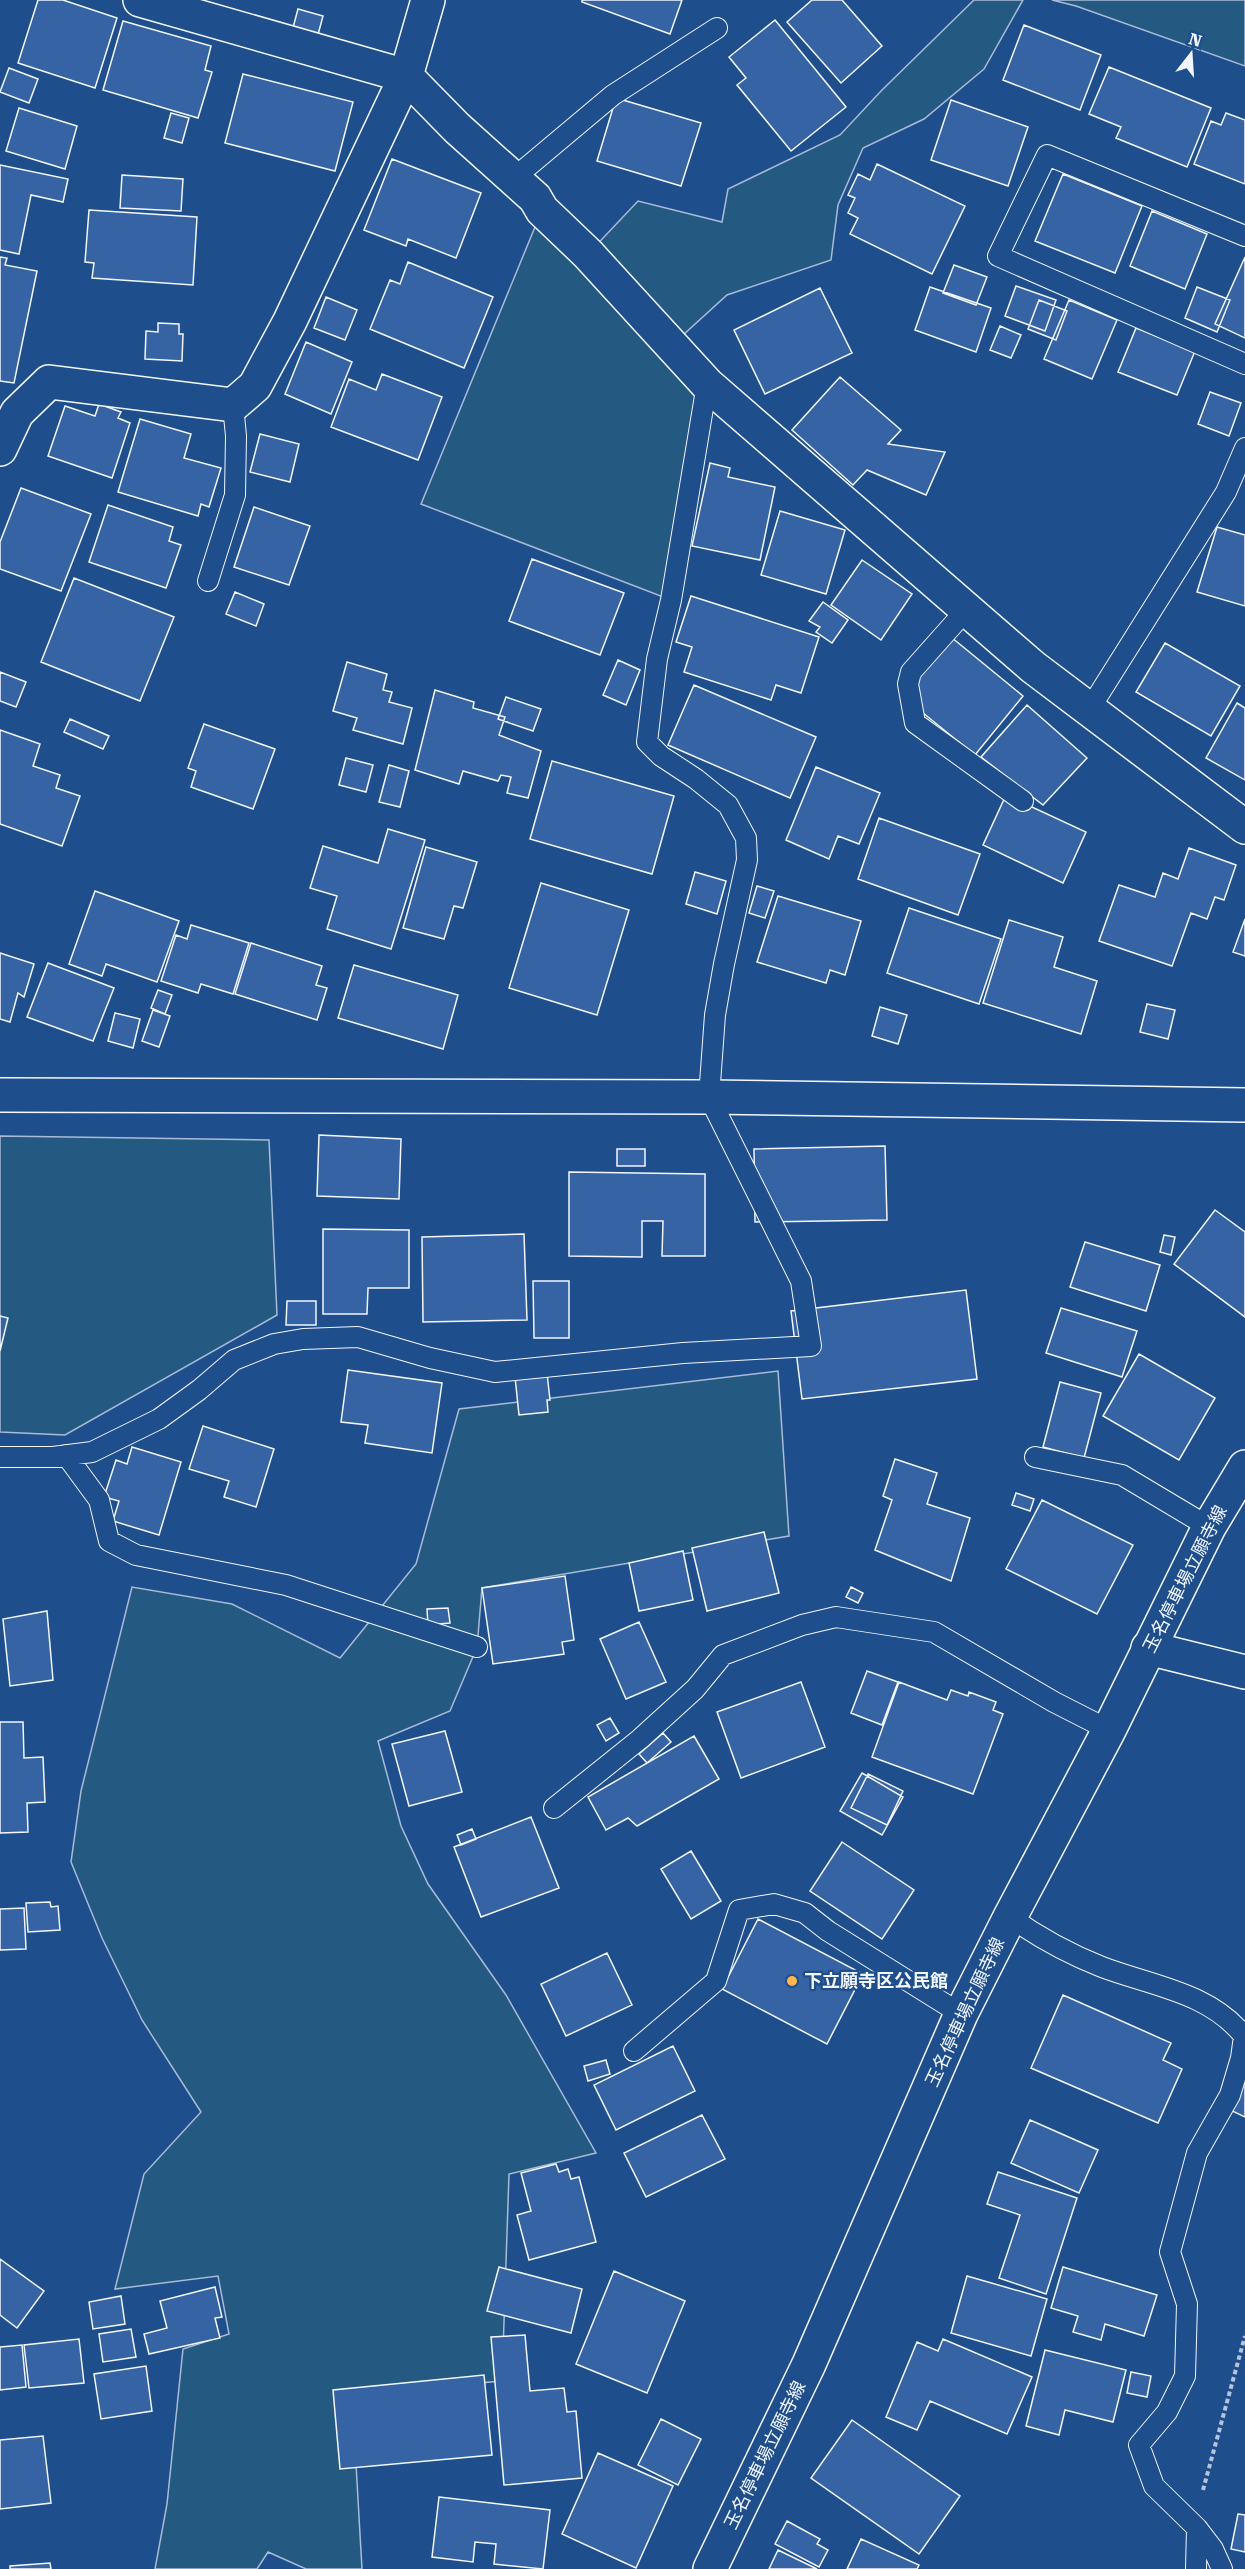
<svg xmlns="http://www.w3.org/2000/svg" width="1245" height="2569" viewBox="0 0 1245 2569" font-family="'Roboto Serif','Noto Sans JP',serif">
  <style>
    .green { fill: #245a82; stroke: #a8bbd7; stroke-width: 1.5 }
    .building { fill: #3563a3; stroke: #f2f6ff; stroke-width: 1.5 }
    .lines { fill: none; stroke-linecap: round; stroke-linejoin: round }
    .lane-casing { stroke: #f2f6ff; stroke-width: 22 }
    .street-casing { stroke: #f2f6ff; stroke-width: 36 }
    .secondary-casing { stroke: #f2f6ff; stroke-width: 36 }
    .path { stroke: #b3c4dc; stroke-width: 4; stroke-dasharray: 4.5 3; stroke-linecap: butt }
    .lane { stroke: #1f4e8c; stroke-width: 20 }
    .street { stroke: #1f4e8c; stroke-width: 33 }
    .secondary { stroke: #1f4e8c; stroke-width: 33 }
    .poi-dot { fill: #ffb74d; stroke: #1f4e8c; stroke-width: 2 }
    .labels { text-anchor: middle; stroke-width: 4.5; stroke-linejoin: round; paint-order: stroke }
    .street-label { font-size: 18px; fill: #f2f6ff; stroke: #1f4e8c }
    .poi-label { font-size: 18px; font-weight: bold; fill: #f2f6ff; stroke: #1f4e8c; text-anchor: start }
  </style>
  <rect width="100%" height="100%" fill="#1f4e8c"/>
  <path class="green" d="M 974,0 L 1023,0 L 984,69 L 924,119 L 863,148 L 838,205 L 831,260 L 727,295 L 671,346 L 707,384 L 671,600 L 421,504 L 542,210 L 588,254 L 638,201 L 722,222 L 728,189 L 840,135 L 882,90 Z
    M 1052,0 L 1245,0 L 1245,66 L 1076,6 Z
    M 0,1136 L 269,1140 L 277,1315 L 65,1435 L 0,1432 Z
    M 778,1371 L 789,1536 L 482,1588 L 477,1647 L 450,1711 L 378,1741 L 401,1826 L 428,1884 L 506,1995 L 596,2153 L 509,2174 L 502,2381 L 352,2394 L 362,2569 L 306,2569 L 268,2552 L 257,2569 L 155,2569 L 167,2504 L 183,2349 L 229,2334 L 218,2276 L 115,2289 L 144,2174 L 201,2112 L 142,2020 L 102,1938 L 71,1862 L 81,1791 L 132,1587 L 232,1604 L 340,1658 L 416,1564 L 459,1409 Z"/>
  <path class="building" d="M 38,0 L 63,0 L 117,18 L 95,88 L 18,63 Z
    M 582,0 L 682,0 L 670,34 L 582,2 Z
    M 812,0 L 842,0 L 882,46 L 841,83 L 787,22 Z
    M 298,9 L 323,16 L 316,42 L 291,35 Z
    M 775,20 L 846,107 L 791,151 L 737,85 L 746,78 L 729,57 Z
    M 123,21 L 211,46 L 205,70 L 212,72 L 198,118 L 103,90 Z
    M 1024,25 L 1101,55 L 1080,110 L 1003,80 Z
    M 1109,67 L 1211,108 L 1187,167 L 1116,138 L 1121,127 L 1089,114 Z
    M 9,68 L 38,79 L 29,103 L 0,92 Z
    M 243,74 L 353,102 L 335,171 L 225,143 Z
    M 616,98 L 701,123 L 681,186 L 597,161 Z
    M 951,100 L 1028,127 L 1008,186 L 931,160 Z
    M 19,108 L 77,126 L 65,169 L 6,151 Z
    M 171,113 L 189,118 L 182,143 L 164,138 Z
    M 1226,113 L 1245,120 L 1245,184 L 1194,164 L 1211,121 L 1221,125 Z
    M 392,159 L 481,193 L 456,258 L 408,239 L 406,246 L 364,230 Z
    M 877,164 L 965,206 L 932,274 L 850,234 L 858,218 L 848,213 L 855,198 L 848,195 L 858,174 L 870,180 Z
    M 0,165 L 68,179 L 63,202 L 31,195 L 19,254 L 0,250 Z
    M 1063,174 L 1142,206 L 1115,273 L 1035,241 Z
    M 122,175 L 183,179 L 181,211 L 120,208 Z
    M 89,210 L 197,217 L 193,285 L 92,278 L 94,263 L 85,262 Z
    M 1152,211 L 1207,234 L 1185,289 L 1130,266 Z
    M 0,257 L 7,258 L 5,265 L 37,271 L 14,383 L 0,381 Z
    M 1245,257 L 1245,338 L 1215,324 Z
    M 408,262 L 493,297 L 464,368 L 370,329 L 390,280 L 400,284 Z
    M 954,265 L 987,277 L 976,305 L 943,293 Z
    M 1016,286 L 1056,300 L 1045,331 L 1005,316 Z
    M 930,287 L 991,308 L 976,352 L 915,330 Z
    M 1197,287 L 1230,300 L 1217,332 L 1185,318 Z
    M 820,288 L 852,353 L 765,394 L 734,330 Z
    M 326,297 L 357,310 L 345,340 L 314,328 Z
    M 1039,300 L 1067,311 L 1056,340 L 1028,329 Z
    M 1069,300 L 1117,320 L 1092,379 L 1044,359 Z
    M 158,323 L 179,324 L 179,334 L 183,334 L 182,361 L 145,359 L 146,331 L 158,332 Z
    M 1000,326 L 1021,335 L 1011,358 L 990,350 Z
    M 1136,328 L 1195,351 L 1177,395 L 1118,372 Z
    M 306,342 L 352,362 L 331,414 L 285,394 Z
    M 382,374 L 442,397 L 418,460 L 331,427 L 349,379 L 376,390 Z
    M 840,377 L 901,430 L 888,444 L 945,452 L 926,495 L 867,470 L 853,485 L 792,430 Z
    M 1210,392 L 1241,403 L 1229,436 L 1198,424 Z
    M 99,404 L 121,412 L 118,418 L 130,423 L 112,478 L 48,456 L 65,406 L 95,416 Z
    M 140,419 L 191,434 L 184,458 L 221,468 L 209,507 L 201,504 L 198,516 L 118,492 Z
    M 260,434 L 299,444 L 290,482 L 250,472 Z
    M 710,463 L 730,468 L 728,477 L 775,487 L 760,560 L 692,546 Z
    M 21,488 L 91,514 L 61,591 L 0,569 L 0,542 Z
    M 108,505 L 173,527 L 169,541 L 181,545 L 166,588 L 89,562 Z
    M 254,507 L 310,526 L 289,585 L 234,567 Z
    M 780,511 L 845,530 L 826,594 L 761,575 Z
    M 1217,527 L 1245,535 L 1245,606 L 1197,592 Z
    M 532,559 L 624,593 L 600,655 L 509,621 Z
    M 862,560 L 912,594 L 881,640 L 831,605 Z
    M 74,578 L 174,617 L 140,701 L 41,662 Z
    M 235,592 L 264,604 L 256,626 L 226,614 Z
    M 691,596 L 819,637 L 801,693 L 776,685 L 771,700 L 684,672 L 692,647 L 676,642 Z
    M 823,602 L 848,620 L 832,643 L 816,632 L 820,627 L 809,621 Z
    M 951,637 L 1023,696 L 975,755 L 902,696 Z
    M 1165,643 L 1240,686 L 1211,736 L 1136,692 Z
    M 618,660 L 640,670 L 626,705 L 603,695 Z
    M 347,662 L 387,674 L 383,690 L 392,692 L 389,702 L 412,708 L 403,744 L 353,730 L 357,718 L 333,711 Z
    M 0,672 L 26,682 L 16,707 L 0,701 Z
    M 694,685 L 816,737 L 790,798 L 668,745 Z
    M 435,690 L 474,702 L 473,708 L 505,717 L 499,735 L 541,751 L 528,798 L 507,793 L 511,777 L 501,775 L 498,781 L 463,771 L 459,784 L 415,770 Z
    M 506,697 L 541,709 L 533,731 L 498,719 Z
    M 1237,703 L 1245,708 L 1245,780 L 1206,758 Z
    M 1027,705 L 1087,758 L 1043,805 L 981,757 Z
    M 70,719 L 109,736 L 103,749 L 64,732 Z
    M 204,724 L 275,749 L 253,809 L 191,787 L 196,771 L 188,768 Z
    M 0,730 L 40,744 L 33,766 L 60,775 L 56,788 L 80,796 L 62,846 L 0,824 Z
    M 346,758 L 373,765 L 366,792 L 339,785 Z
    M 552,761 L 674,796 L 652,874 L 530,839 Z
    M 389,765 L 409,771 L 400,807 L 379,802 Z
    M 816,767 L 880,793 L 859,844 L 838,836 L 829,859 L 786,840 Z
    M 1006,795 L 1086,832 L 1063,883 L 983,845 Z
    M 879,818 L 980,854 L 958,915 L 858,879 Z
    M 388,829 L 425,840 L 391,949 L 327,929 L 337,896 L 310,888 L 323,846 L 378,863 Z
    M 426,847 L 477,862 L 463,908 L 454,906 L 444,939 L 403,928 Z
    M 1189,848 L 1236,865 L 1224,900 L 1215,897 L 1207,919 L 1191,913 L 1172,966 L 1099,941 L 1119,885 L 1155,897 L 1163,873 L 1178,879 Z
    M 695,872 L 726,881 L 717,914 L 686,904 Z
    M 541,883 L 629,910 L 597,1015 L 509,988 Z
    M 757,886 L 774,891 L 765,918 L 749,913 Z
    M 95,891 L 179,921 L 157,982 L 106,964 L 102,976 L 69,964 Z
    M 778,896 L 861,921 L 845,975 L 830,970 L 826,983 L 757,962 Z
    M 909,908 L 1001,939 L 979,1004 L 887,973 Z
    M 1245,919 L 1245,956 L 1233,952 Z
    M 1009,920 L 1063,937 L 1054,967 L 1097,981 L 1081,1034 L 983,1003 Z
    M 191,925 L 249,943 L 233,994 L 201,984 L 198,993 L 161,981 L 176,935 L 187,939 Z
    M 251,943 L 322,966 L 316,985 L 327,988 L 317,1020 L 235,994 Z
    M 0,953 L 34,964 L 24,997 L 18,993 L 10,1022 L 0,1019 Z
    M 48,963 L 114,988 L 93,1041 L 27,1017 Z
    M 354,965 L 458,995 L 443,1049 L 338,1018 Z
    M 158,990 L 172,995 L 165,1014 L 151,1008 Z
    M 1147,1004 L 1175,1010 L 1168,1039 L 1140,1032 Z
    M 880,1007 L 907,1015 L 898,1044 L 872,1036 Z
    M 153,1010 L 170,1016 L 159,1047 L 142,1041 Z
    M 115,1013 L 140,1019 L 133,1048 L 108,1041 Z
    M 319,1135 L 401,1139 L 399,1199 L 317,1196 Z
    M 885,1146 L 887,1220 L 755,1222 L 754,1149 Z
    M 617,1149 L 645,1149 L 645,1166 L 617,1166 Z
    M 569,1172 L 705,1174 L 705,1256 L 662,1256 L 663,1221 L 642,1221 L 642,1257 L 569,1256 Z
    M 1215,1210 L 1245,1232 L 1245,1317 L 1174,1264 Z
    M 323,1229 L 409,1230 L 409,1288 L 368,1288 L 367,1314 L 323,1314 Z
    M 524,1234 L 527,1320 L 423,1322 L 422,1237 Z
    M 1164,1235 L 1175,1237 L 1171,1255 L 1160,1252 Z
    M 1085,1242 L 1160,1265 L 1146,1311 L 1070,1287 Z
    M 533,1281 L 569,1281 L 569,1338 L 534,1338 Z
    M 966,1290 L 977,1379 L 802,1399 L 791,1311 Z
    M 287,1301 L 316,1301 L 316,1325 L 286,1325 Z
    M 1061,1308 L 1137,1331 L 1122,1377 L 1046,1353 Z
    M 0,1316 L 8,1318 L 0,1351 Z
    M 1139,1354 L 1215,1398 L 1179,1460 L 1103,1416 Z
    M 348,1370 L 442,1383 L 432,1453 L 365,1443 L 368,1425 L 341,1422 Z
    M 547,1373 L 550,1400 L 547,1400 L 548,1412 L 519,1415 L 515,1377 Z
    M 1060,1382 L 1101,1393 L 1084,1458 L 1043,1447 Z
    M 203,1426 L 274,1449 L 256,1507 L 224,1497 L 229,1481 L 189,1469 Z
    M 132,1447 L 181,1462 L 159,1535 L 113,1521 L 119,1501 L 104,1497 L 116,1460 L 127,1464 Z
    M 895,1459 L 937,1473 L 927,1504 L 970,1518 L 951,1581 L 875,1550 L 892,1500 L 883,1496 Z
    M 1016,1493 L 1034,1499 L 1030,1511 L 1012,1505 Z
    M 1042,1500 L 1133,1545 L 1097,1614 L 1006,1569 Z
    M 764,1532 L 779,1593 L 707,1611 L 692,1548 Z
    M 683,1551 L 693,1600 L 639,1611 L 629,1563 Z
    M 565,1576 L 574,1640 L 562,1642 L 564,1654 L 493,1664 L 482,1588 Z
    M 851,1587 L 863,1593 L 858,1603 L 846,1597 Z
    M 448,1608 L 450,1623 L 428,1625 L 427,1609 Z
    M 47,1611 L 53,1680 L 10,1686 L 3,1619 Z
    M 639,1622 L 666,1682 L 626,1699 L 600,1639 Z
    M 867,1671 L 898,1682 L 882,1725 L 851,1713 Z
    M 801,1682 L 825,1747 L 741,1778 L 717,1712 Z
    M 899,1682 L 947,1700 L 951,1690 L 968,1696 L 969,1692 L 996,1702 L 993,1710 L 1003,1714 L 973,1794 L 872,1757 Z
    M 610,1718 L 619,1733 L 606,1741 L 597,1725 Z
    M 0,1722 L 23,1722 L 24,1758 L 43,1757 L 45,1802 L 27,1803 L 28,1832 L 0,1833 Z
    M 445,1731 L 462,1792 L 409,1806 L 392,1744 Z
    M 663,1733 L 671,1742 L 647,1763 L 639,1754 Z
    M 694,1736 L 719,1779 L 637,1826 L 628,1818 L 606,1830 L 588,1797 Z
    M 862,1773 L 903,1797 L 882,1835 L 840,1811 Z
    M 868,1774 L 903,1791 L 887,1825 L 851,1808 Z
    M 531,1817 L 559,1888 L 481,1917 L 454,1847 Z
    M 472,1829 L 476,1839 L 461,1845 L 457,1835 Z
    M 842,1842 L 914,1890 L 882,1939 L 810,1891 Z
    M 691,1851 L 721,1901 L 691,1919 L 661,1869 Z
    M 50,1902 L 51,1907 L 58,1906 L 60,1930 L 28,1932 L 26,1903 Z
    M 24,1908 L 26,1949 L 0,1950 L 0,1909 Z
    M 758,1919 L 863,1974 L 827,2044 L 722,1989 Z
    M 607,1953 L 632,2005 L 566,2036 L 541,1984 Z
    M 1063,1995 L 1171,2043 L 1163,2060 L 1182,2069 L 1158,2123 L 1031,2068 Z
    M 673,2046 L 695,2091 L 616,2130 L 594,2085 Z
    M 606,2060 L 610,2074 L 588,2081 L 584,2066 Z
    M 1243,2081 L 1245,2081 L 1245,2117 L 1230,2110 Z
    M 702,2115 L 725,2159 L 646,2197 L 624,2153 Z
    M 1030,2120 L 1098,2150 L 1079,2193 L 1011,2163 Z
    M 556,2164 L 559,2172 L 568,2169 L 571,2179 L 579,2177 L 596,2242 L 529,2260 L 517,2215 L 531,2211 L 521,2173 Z
    M 998,2172 L 1077,2198 L 1046,2294 L 999,2278 L 1020,2215 L 987,2204 Z
    M 0,2259 L 44,2291 L 17,2328 L 0,2315 Z
    M 499,2267 L 582,2289 L 571,2333 L 487,2311 Z
    M 1063,2267 L 1157,2295 L 1144,2336 L 1105,2324 L 1101,2340 L 1073,2332 L 1078,2316 L 1051,2308 Z
    M 614,2271 L 685,2301 L 647,2393 L 576,2364 Z
    M 967,2276 L 1047,2299 L 1031,2356 L 951,2333 Z
    M 215,2287 L 222,2317 L 215,2318 L 220,2338 L 149,2354 L 144,2334 L 167,2328 L 160,2301 Z
    M 121,2296 L 125,2324 L 93,2329 L 89,2302 Z
    M 131,2329 L 136,2357 L 103,2362 L 99,2334 Z
    M 525,2335 L 530,2391 L 564,2388 L 567,2412 L 576,2411 L 582,2478 L 504,2485 L 491,2337 Z
    M 79,2339 L 84,2383 L 29,2388 L 24,2345 Z
    M 943,2339 L 1032,2377 L 1007,2434 L 930,2401 L 917,2430 L 886,2417 L 917,2342 L 938,2351 Z
    M 22,2345 L 26,2387 L 0,2390 L 0,2347 Z
    M 1045,2350 L 1126,2370 L 1113,2422 L 1065,2410 L 1059,2435 L 1026,2426 Z
    M 146,2366 L 152,2411 L 101,2419 L 94,2374 Z
    M 1131,2372 L 1151,2376 L 1147,2397 L 1127,2393 Z
    M 484,2375 L 492,2455 L 340,2469 L 333,2390 Z
    M 661,2419 L 701,2439 L 678,2485 L 638,2465 Z
    M 852,2420 L 960,2496 L 919,2554 L 811,2478 Z
    M 43,2436 L 51,2503 L 0,2509 L 0,2440 Z
    M 598,2453 L 673,2486 L 636,2568 L 562,2534 Z
    M 439,2497 L 550,2510 L 543,2569 L 494,2564 L 496,2544 L 475,2542 L 473,2562 L 432,2557 Z
    M 1238,2514 L 1245,2515 L 1245,2552 L 1231,2549 Z
    M 787,2521 L 820,2539 L 817,2544 L 828,2550 L 819,2567 L 775,2544 Z
    M 861,2539 L 919,2565 L 917,2569 L 847,2569 Z
    M 778,2550 L 817,2569 L 769,2569 Z
    M 50,2563 L 51,2569 L 10,2569 L 10,2566 Z"/>
  <g class="lines">
    <defs>
      <path id="lane" d="M 514,178 L 613,95 L 717,28
        M 1245,236 L 1047,155 L 998,256 L 1245,364
        M 208,581 L 235,495 L 236,436 L 233,405
        M 965,607 L 959,618 L 911,672 L 908,684 L 915,723 L 1023,801
        M 1089,710 L 1226,492 L 1245,448
        M 66,1455 L 99,1500 L 109,1541 L 136,1555 L 286,1585 L 477,1647
        M 0,1457 L 53,1457 L 92,1452 L 159,1419 L 199,1390 L 234,1360 L 274,1344 L 303,1339 L 358,1337 L 430,1358 L 495,1372 L 683,1353 L 811,1346 L 801,1281 L 709,1097 L 715,1015 L 724,964 L 747,860 L 746,838 L 728,805 L 696,779 L 661,756 L 647,742 L 657,659 L 671,600 L 707,384
        M 1035,1457 L 1122,1475 L 1209,1527
        M 554,1808 L 640,1739 L 695,1689 L 723,1655 L 802,1625 L 836,1617 L 934,1632 L 1054,1702 L 1109,1730
        M 1010,1917 C 1038,1937 1069,1954 1102,1967 C 1152,1986 1209,1992 1244,2036 L 1241,2058 L 1230,2095 L 1197,2153 L 1170,2252 L 1187,2304 L 1185,2376 L 1167,2412 L 1139,2445 L 1154,2486 L 1197,2528 L 1213,2549 L 1222,2569
        M 634,2051 L 716,1981 L 739,1910 L 774,1904 L 805,1913 L 828,1931 L 961,2014
        M 1196,2569 L 1197,2528"/>
      <path id="street" d="M 140,0 L 406,76 L 457,128 L 535,198 L 542,210 L 588,254 L 707,384 L 1033,667 L 1245,827
        M 0,449 L 17,413 L 49,382 L 233,405 L 255,386 L 290,321 L 406,76 L 428,0
        M 1148,1648 L 1245,1672"/>
      <path id="secondary" d="M 0,1095 L 709,1097 L 1245,1105
        M 710,2569 L 809,2364 L 961,2014 L 1010,1917 L 1109,1730 L 1209,1527 L 1245,1467"/>
    </defs>
    <use href="#lane" class="lane-casing"/>
    <use href="#street" class="street-casing"/>
    <use href="#secondary" class="secondary-casing"/>
    <path class="path" d="M 1203,2490 L 1245,2336"/>
    <use href="#lane" class="lane"/>
    <use href="#street" class="street"/>
    <use href="#secondary" class="secondary"/>
  </g>
  <circle class="poi-dot" cx="792" cy="1981" r="6"/>
  <g class="labels">
    <g class="street-label">
      <text transform="translate(1185 1579) rotate(-63)" y="6">玉名停車場立願寺線</text>
      <text transform="translate(965 2012) rotate(-65)" y="6">玉名停車場立願寺線</text>
      <text transform="translate(765 2455) rotate(-64)" y="6">玉名停車場立願寺線</text>
    </g>
    <g class="poi-label">
      <text x="804" y="1987">下立願寺区公民館</text>
    </g>
  </g>
  <g transform="translate(1191 54) rotate(17)" stroke="#1f4e8c" stroke-width="4.5" paint-order="stroke">
  <path d="M0-4.5L10 22L0 15L-10 22Z" fill="#f2f6ff"/>
  <text y="-9" font-size="16" font-weight="bold" text-anchor="middle" fill="#f2f6ff">N</text>
  </g>
</svg>
